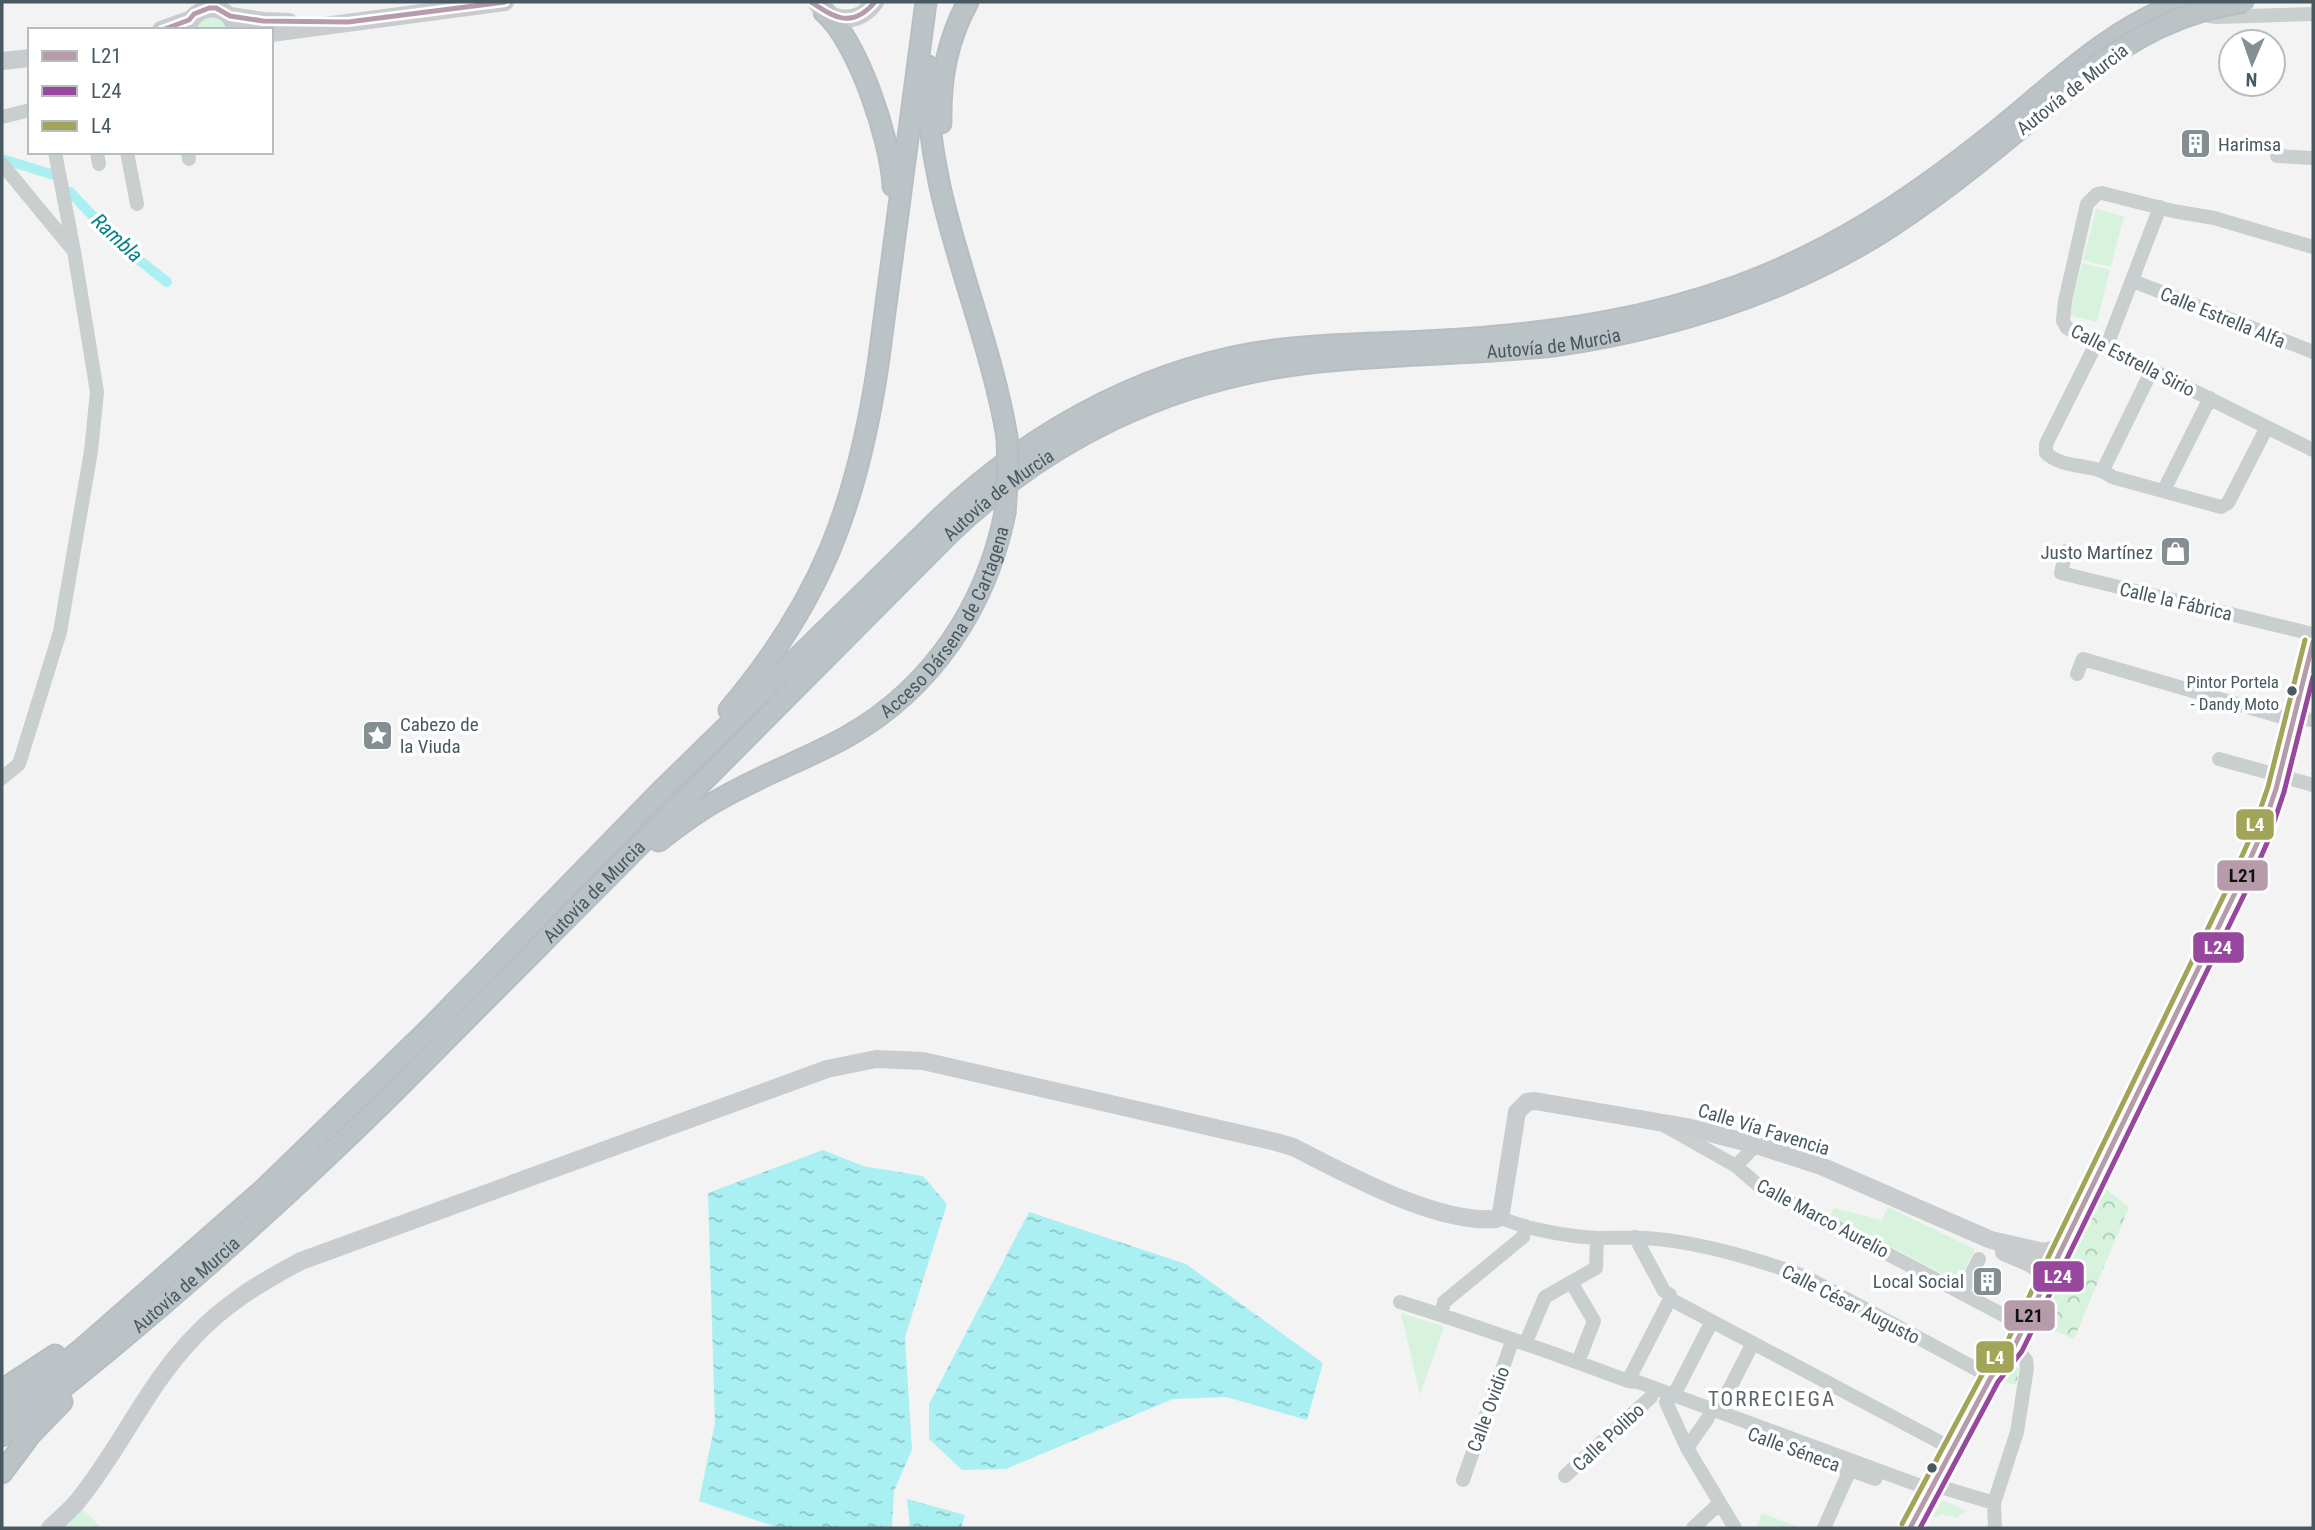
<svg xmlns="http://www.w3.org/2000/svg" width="2315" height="1530" viewBox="0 0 2315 1530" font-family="'Roboto Condensed',sans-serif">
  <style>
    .park { fill: url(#park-crowns) }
    .garden { fill: #d7f3dd }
    .water { fill: url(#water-ripples) }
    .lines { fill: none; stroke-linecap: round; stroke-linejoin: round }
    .canal { stroke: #aaf0f2; stroke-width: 10 }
    .highway-casing { stroke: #b7bec3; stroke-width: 23 }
    .minor { stroke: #c9cecf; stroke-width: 14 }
    .major { stroke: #c8ccce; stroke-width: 18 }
    .highway { stroke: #bcc3c7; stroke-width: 19 }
    .highway-bridge-casing { stroke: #b7bec3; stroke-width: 23; stroke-linecap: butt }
    .highway-bridge { stroke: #bcc3c7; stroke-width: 19 }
    .bus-1-casing { stroke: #fff; stroke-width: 10 }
    .bus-2-casing { stroke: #fff; stroke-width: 10 }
    .bus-3-casing { stroke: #fff; stroke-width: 10 }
    .bus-1 { stroke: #b69cab; stroke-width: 5 }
    .bus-2 { stroke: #97479d; stroke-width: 5 }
    .bus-3 { stroke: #a2a458; stroke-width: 5 }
    .bus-dot { fill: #485961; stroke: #fff; stroke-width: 2.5 }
    .labels { text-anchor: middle; stroke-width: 7; stroke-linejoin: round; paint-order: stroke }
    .bus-label { font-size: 17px; fill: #485961; stroke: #fff; text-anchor: end }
    .street-label { font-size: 19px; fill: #485961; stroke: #fff }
    .poi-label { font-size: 19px; fill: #485961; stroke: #fff; text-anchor: start }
    .water-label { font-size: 21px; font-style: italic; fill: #078187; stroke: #fff }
    .neighbourhood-label { font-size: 21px; letter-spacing: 2px; fill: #5e6468; stroke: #fff }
    .line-badge { stroke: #fff; stroke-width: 2.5 }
    .badge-label { font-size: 19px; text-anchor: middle; font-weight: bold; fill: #fff }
    .pale-badge-label { font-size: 19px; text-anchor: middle; font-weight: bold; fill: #111 }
  </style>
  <defs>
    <pattern id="park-crowns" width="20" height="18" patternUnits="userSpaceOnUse" patternTransform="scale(1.75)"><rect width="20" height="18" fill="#d7f3dd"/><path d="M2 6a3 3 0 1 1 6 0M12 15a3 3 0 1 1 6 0" fill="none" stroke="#b0c8b7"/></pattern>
    <pattern id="water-ripples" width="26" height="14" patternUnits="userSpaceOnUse" patternTransform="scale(1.75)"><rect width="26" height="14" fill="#aaf0f2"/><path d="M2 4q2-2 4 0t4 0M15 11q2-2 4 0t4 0" fill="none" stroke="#8cc5c7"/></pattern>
  </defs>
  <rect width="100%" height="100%" fill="#f3f3f3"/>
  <path class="park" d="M 2103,1187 L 2129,1207 L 2074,1339 L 2037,1323 Z
    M 2014,1364 L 2019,1369 L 2016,1385 L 2000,1381 Z"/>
  <path class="garden" d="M 203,17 L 221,18 L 228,30 L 195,30 Z
    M 2096,209 L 2124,216 L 2111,267 L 2083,260 Z
    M 2082,263 L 2110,270 L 2097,322 L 2069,315 Z
    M 1888,1207 L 1975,1249 L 1958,1282 L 1830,1215 L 1834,1208 L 1882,1220 Z
    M 1401,1313 L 1444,1327 L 1420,1395 Z
    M 1943,1500 L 1967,1511 L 1955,1518 L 1951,1515 L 1946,1517 L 1942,1513 L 1937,1517 L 1933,1516 Z
    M 76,1503 L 102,1528 L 50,1528 Z
    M 1762,1513 L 1801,1528 L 1756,1528 Z"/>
  <path class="water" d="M 823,1150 L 863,1166 L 923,1176 L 947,1204 L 905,1337 L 912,1450 L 894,1491 L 892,1528 L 779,1528 L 699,1501 L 715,1423 L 708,1193 Z
    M 1029,1212 L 1186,1264 L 1323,1363 L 1307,1420 L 1226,1397 L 1173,1399 L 1006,1469 L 962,1470 L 929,1439 L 929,1404 Z
    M 907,1499 L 965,1515 L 961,1528 L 910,1528 Z"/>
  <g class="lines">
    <path class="canal" d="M 2,159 L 54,175
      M 70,192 L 120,245 L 167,282"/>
    <defs>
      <g id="highway">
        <path d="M 824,12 C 858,41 891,141 893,186"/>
        <path d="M 928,66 C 922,195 986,312 1007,437"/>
        <path d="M 941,123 C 940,79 947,40 968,2"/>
        <path d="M 729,710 C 821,601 857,505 878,365 L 926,2"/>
        <path id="s1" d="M 659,841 C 678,826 698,811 720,799 C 761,775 807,759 848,736 C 932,688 986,607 1005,513"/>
        <path d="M 2,1390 L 55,1355"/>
        <path d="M 2,1413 L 83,1348 L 264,1189 L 429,1029 L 658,794 L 938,520 C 1024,437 1134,374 1253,353 C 1321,342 1392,344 1461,339 C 1559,332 1648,319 1740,285 C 1832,251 1908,201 1985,140 C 2049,90 2105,30 2183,2"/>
        <path id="s2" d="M 2,1436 C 138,1330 268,1216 391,1095 L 950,533 C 1047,440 1168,381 1302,364 C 1385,354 1470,355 1553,346 C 1589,341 1624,334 1659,325 C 1739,305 1821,272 1890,227 C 1959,182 2021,128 2084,75"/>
        <path d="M 2,1473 L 31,1434 L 62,1402"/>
      </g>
    </defs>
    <use href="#highway" class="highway-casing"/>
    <path class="minor" d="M 2204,10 L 2209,16 L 2217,17 L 2313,14
      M 2,117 L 30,110
      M 97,152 L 99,164
      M 127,152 L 137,204
      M 188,152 L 189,159
      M 2277,156 L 2313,158
      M 2,164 L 73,250
      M 2313,247 L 2214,218 L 2173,211 L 2102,193 L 2097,194 L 2087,204 L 2065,301 L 2063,321 L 2067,328 L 2313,450
      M 2133,281 L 2313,352
      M 2109,340 L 2160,207
      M 2097,342 L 2046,444 L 2046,453 C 2064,470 2093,462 2112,477 L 2221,507 L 2228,503 L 2267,427
      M 2103,470 L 2152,370
      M 2164,490 L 2210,398
      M 2066,551 L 2061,573 L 2313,634
      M 2077,674 L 2083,659 L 2282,717 L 2313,720
      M 2219,759 L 2313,785
      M 2,778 L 19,764 L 60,632 L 91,451 L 97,392 L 74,251 L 55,152
      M 1665,1126 L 1736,1166 L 1756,1145
      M 1736,1166 L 1759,1186 L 2024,1326
      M 1499,1217 C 1525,1229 1570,1237 1599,1238 C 1619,1238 1638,1237 1658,1239 C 1707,1244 1758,1260 1804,1276 L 1991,1377
      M 1635,1237 L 1664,1291 L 1670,1295 L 1670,1299 L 1951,1448
      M 1571,1282 L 1594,1321 L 1578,1362
      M 1962,1293 L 1979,1259
      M 1400,1302 C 1477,1326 1553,1353 1628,1381 L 1638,1382 L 1929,1489
      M 1441,1315 L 1444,1302 L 1523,1237 L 1525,1226
      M 1526,1342 L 1545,1297 L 1596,1268 L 1597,1238
      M 1628,1381 L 1670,1299
      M 1674,1395 L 1712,1321
      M 1666,1402 L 1687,1448 L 1735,1528
      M 1718,1411 L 1753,1343
      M 1687,1448 L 1708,1418
      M 1799,1451 L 1875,1479
      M 1565,1476 L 1651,1397
      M 1463,1480 L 1513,1339
      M 1944,1488 L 1994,1503
      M 1693,1528 L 1720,1503
      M 1824,1528 L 1850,1470
      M 1995,1528 L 1994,1503 L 2017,1432 L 2027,1368 L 2026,1360 L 2014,1347"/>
    <path class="major" d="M 816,2 C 831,24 860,24 875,2
      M 230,16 L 263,21 L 289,22
      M 161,30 L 189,20
      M 187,30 C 193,2 230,1 236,30
      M 271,33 L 505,2
      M 2,61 L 30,58
      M 2004,1252 C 2021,1261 2043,1262 2043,1285
      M 50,1528 C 59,1520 69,1511 77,1502 C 119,1451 146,1387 192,1339 C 223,1305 261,1282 301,1261 L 827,1069 L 876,1059 L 923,1061 L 1276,1142 L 1293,1147 C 1347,1174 1436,1224 1496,1219 L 1501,1213 L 1517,1112 L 1527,1102 L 1535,1101 L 1687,1127 L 1756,1145 L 1821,1166 L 1991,1240 L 2044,1252 L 2054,1249 L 2065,1241
      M 1910,1528 L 1991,1377 L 2014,1347 L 2236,891 L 2259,839 L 2276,789 L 2313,642"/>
    <use href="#highway" class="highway"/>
    <defs>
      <path id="highway-bridge" d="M 2084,75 C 2132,38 2183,10 2245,2
        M 1005,513 L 1008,469 L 1007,437"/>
    </defs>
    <use href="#highway-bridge" class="highway-bridge-casing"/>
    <use href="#highway-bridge" class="highway-bridge"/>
    <defs>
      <path id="bus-1" d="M 811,2 C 835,18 852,29 875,2
        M 162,30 L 189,20 L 194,14 L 209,8 L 216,8 L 230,16 L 263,21 L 348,22 L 505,2
        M 1910,1528 L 1991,1377 L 2014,1347 L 2236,891 L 2259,839 L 2276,789 L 2313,642"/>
      <path id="bus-2" d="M 1920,1528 L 1998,1382 L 2022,1351 L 2244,895 L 2267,843 L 2284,792 L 2313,677"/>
      <path id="bus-3" d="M 1902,1524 L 1983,1373 L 2007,1342 L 2228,887 L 2251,836 L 2268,787 L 2305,640"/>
    </defs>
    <use href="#bus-1" class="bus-1-casing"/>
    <use href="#bus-2" class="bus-2-casing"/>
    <use href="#bus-3" class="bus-3-casing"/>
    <use href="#bus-1" class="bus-1"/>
    <use href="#bus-2" class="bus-2"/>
    <use href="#bus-3" class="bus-3"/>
  </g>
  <defs>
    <symbol id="building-square" viewBox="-11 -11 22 22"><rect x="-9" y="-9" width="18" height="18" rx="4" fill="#848f94" stroke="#fff"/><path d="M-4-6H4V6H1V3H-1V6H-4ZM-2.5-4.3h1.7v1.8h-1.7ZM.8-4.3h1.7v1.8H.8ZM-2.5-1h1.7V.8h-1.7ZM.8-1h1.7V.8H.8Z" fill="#fff"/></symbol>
    <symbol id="shop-square" viewBox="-11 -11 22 22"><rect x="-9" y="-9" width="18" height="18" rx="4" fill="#848f94" stroke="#fff"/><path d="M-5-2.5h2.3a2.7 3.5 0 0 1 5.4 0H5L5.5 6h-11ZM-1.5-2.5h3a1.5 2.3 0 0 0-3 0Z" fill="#fff"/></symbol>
    <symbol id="sight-square" viewBox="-11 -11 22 22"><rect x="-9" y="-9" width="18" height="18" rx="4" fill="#848f94" stroke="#fff"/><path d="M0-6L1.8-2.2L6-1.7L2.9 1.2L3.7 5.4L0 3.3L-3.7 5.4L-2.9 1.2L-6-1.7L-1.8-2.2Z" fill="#fff"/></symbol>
  </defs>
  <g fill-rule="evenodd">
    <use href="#building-square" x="2178" y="126" width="35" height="35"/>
    <use href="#shop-square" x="2158" y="534" width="35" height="35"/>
    <use href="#sight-square" x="360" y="718" width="35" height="35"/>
    <use href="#building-square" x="1970" y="1264" width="35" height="35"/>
  </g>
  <g class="bus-dot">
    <circle cx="2292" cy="691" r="6"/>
    <circle cx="1932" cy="1468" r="6"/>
  </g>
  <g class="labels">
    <g class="bus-label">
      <text x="2279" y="688">Pintor Portela<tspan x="2279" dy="22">- Dandy Moto</tspan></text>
    </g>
    <g class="street-label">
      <text transform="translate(2072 89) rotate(-38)" y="7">Autovía de Murcia</text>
      <text transform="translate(2223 317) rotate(22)" y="7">Calle Estrella Alfa</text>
      <text dy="7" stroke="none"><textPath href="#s2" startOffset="1960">Autovía de Murcia</textPath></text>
      <text transform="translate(2133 360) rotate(27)" y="7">Calle Estrella Sirio</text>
      <text dy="7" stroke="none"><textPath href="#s2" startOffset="1372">Autovía de Murcia</textPath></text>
      <text transform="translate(2176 601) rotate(13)" y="7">Calle la Fábrica</text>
      <text dy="7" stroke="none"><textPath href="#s1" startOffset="371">Acceso Dársena de Cartagena</textPath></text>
      <text dy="7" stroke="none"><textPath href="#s2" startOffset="805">Autovía de Murcia</textPath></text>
      <text transform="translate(1764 1129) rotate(17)" y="7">Calle Vía Favencia</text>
      <text transform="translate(1823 1218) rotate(28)" y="7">Calle Marco Aurelio</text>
      <text dy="7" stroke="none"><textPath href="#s2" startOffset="238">Autovía de Murcia</textPath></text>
      <text transform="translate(1851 1304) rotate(27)" y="7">Calle César Augusto</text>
      <text transform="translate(1488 1409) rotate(-70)" y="7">Calle Ovidio</text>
      <text transform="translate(1608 1437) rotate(-43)" y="7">Calle Polibo</text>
      <text transform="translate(1794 1449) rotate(20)" y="7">Calle Séneca</text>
    </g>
    <g class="poi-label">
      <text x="2218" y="151">Harimsa</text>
      <text x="2153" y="559" text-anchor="end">Justo Martínez</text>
      <text x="400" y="731">Cabezo de<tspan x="400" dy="22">la Viuda</tspan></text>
      <text x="1964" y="1288" text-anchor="end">Local Social</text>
    </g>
    <g class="water-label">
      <text transform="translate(117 238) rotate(43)" y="7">Rambla</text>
    </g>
    <g class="neighbourhood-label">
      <text x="1772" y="1406">TORRECIEGA</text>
    </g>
  </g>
  <g class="line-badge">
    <rect x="2235" y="808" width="40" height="33" rx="7" fill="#a2a458"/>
    <rect x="2216" y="859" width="53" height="33" rx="7" fill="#b69cab"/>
    <rect x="2192" y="931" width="53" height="33" rx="7" fill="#97479d"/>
    <rect x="2032" y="1260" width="53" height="33" rx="7" fill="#97479d"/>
    <rect x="2003" y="1299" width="53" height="33" rx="7" fill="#b69cab"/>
    <rect x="1975" y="1340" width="40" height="34" rx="7" fill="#a2a458"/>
  </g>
  <g class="badge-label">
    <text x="2255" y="831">L4</text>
    <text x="2218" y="954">L24</text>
    <text x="2058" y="1283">L24</text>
    <text x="1995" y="1364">L4</text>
  </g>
  <g class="pale-badge-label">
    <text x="2243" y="882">L21</text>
    <text x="2029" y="1322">L21</text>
  </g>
  <rect width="2315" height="1530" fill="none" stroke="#485961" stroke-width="7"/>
  <rect x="28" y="28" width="245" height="126" fill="#ffffff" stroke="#b6bdc0" stroke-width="2"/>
  <rect x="42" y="51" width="35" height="10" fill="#b69cab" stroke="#b6bdc0" stroke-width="2"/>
  <text x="91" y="63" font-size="21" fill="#485961">L21</text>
  <rect x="42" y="86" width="35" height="10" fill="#97479d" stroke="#b6bdc0" stroke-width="2"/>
  <text x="91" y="98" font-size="21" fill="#485961">L24</text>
  <rect x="42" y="121" width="35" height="10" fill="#a2a458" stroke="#b6bdc0" stroke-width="2"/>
  <text x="91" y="133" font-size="21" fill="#485961">L4</text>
  <g transform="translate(2252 63) rotate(182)"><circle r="33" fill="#ffffff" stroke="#b6bdc0" stroke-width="2"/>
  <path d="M0-5L12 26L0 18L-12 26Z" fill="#848f94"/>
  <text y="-10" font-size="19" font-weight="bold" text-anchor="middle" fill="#485961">N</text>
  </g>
</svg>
